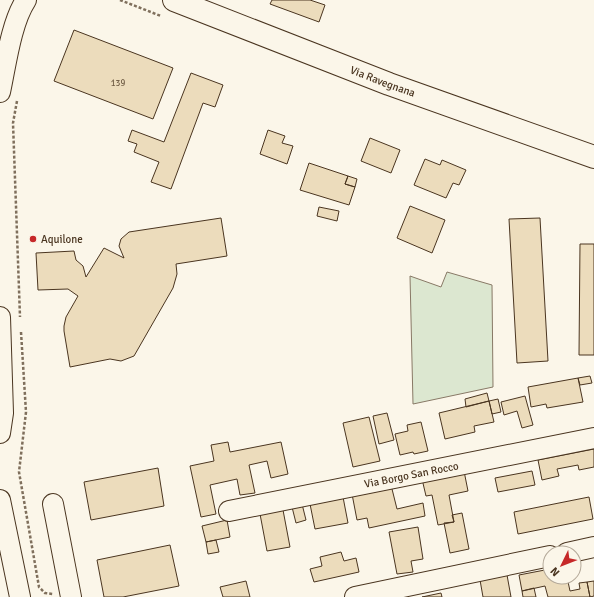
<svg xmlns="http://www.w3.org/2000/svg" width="594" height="597" viewBox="0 0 594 597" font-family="Signika,sans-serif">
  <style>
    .green { fill: #dce7d0; stroke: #887966 }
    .building { fill: #ecdcbc; stroke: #4a3520 }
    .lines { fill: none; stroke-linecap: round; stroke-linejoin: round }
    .minor-casing { stroke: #4a3520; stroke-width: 22 }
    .major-casing { stroke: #4a3520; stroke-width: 24 }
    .path { stroke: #7f6f5c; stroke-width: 2.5; stroke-dasharray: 3 2; stroke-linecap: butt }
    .minor { stroke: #fbf6e9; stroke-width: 20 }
    .major { stroke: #fbf6e9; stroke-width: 22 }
    .poi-dot { fill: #c62828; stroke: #fbf6e9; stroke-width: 1.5 }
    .labels { text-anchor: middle; stroke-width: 3; stroke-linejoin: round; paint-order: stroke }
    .number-label { font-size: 9px; fill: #725f47 }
    .street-label { font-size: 11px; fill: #4a3520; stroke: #fbf6e9 }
    .poi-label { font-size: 11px; fill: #4a3520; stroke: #fbf6e9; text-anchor: start }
  </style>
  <rect width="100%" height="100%" fill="#fbf6e9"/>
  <path class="green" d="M 447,272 L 492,285 L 493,387 L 413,404 L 410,276 L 441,287 Z"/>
  <path class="building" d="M 272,0 L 310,0 L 325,5 L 319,22 L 270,4 Z
    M 74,30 L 173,68 L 153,119 L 54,81 Z
    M 191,73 L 223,85 L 215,107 L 203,103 L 171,189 L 151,182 L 159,162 L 134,152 L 137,144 L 128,141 L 132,130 L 164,142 Z
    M 268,130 L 285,136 L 282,143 L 293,146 L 287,164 L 260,154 Z
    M 370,138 L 400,150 L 391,173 L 361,161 Z
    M 425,159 L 440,165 L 442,160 L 466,170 L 459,185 L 453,183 L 446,198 L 414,185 Z
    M 309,163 L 348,176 L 345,184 L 355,187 L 349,205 L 300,190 Z
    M 348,176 L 357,179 L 355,187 L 345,184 Z
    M 410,206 L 445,220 L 432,253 L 397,238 Z
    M 319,207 L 339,211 L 337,221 L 317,216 Z
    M 221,218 L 227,256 L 176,264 L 177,274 L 173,288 L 134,356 L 121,361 L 110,359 L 70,367 L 64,331 L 64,326 L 66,317 L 78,296 L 68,289 L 38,290 L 36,253 L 74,251 L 76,260 L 83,266 L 86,277 L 104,248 L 124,258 L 119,246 L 121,239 L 129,232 Z
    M 540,218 L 548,361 L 517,363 L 509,219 Z
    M 580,244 L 594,244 L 594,355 L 579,355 Z
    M 590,376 L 592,383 L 580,385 L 578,378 Z
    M 578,378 L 583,402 L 547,408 L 546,404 L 531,407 L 528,387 Z
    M 487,393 L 489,401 L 466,407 L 465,399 Z
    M 525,396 L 533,425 L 522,428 L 517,411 L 504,415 L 501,402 Z
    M 498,399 L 501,412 L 492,414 L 489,401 Z
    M 489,401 L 494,422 L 474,426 L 475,432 L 445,439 L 439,413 Z
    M 387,413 L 394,440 L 379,444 L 373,416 Z
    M 369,417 L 380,461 L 353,467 L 343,423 Z
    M 421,422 L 428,451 L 414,454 L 413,452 L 400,455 L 395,434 L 408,431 L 407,425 Z
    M 228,442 L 230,452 L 281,442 L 288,474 L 271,478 L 267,461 L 249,465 L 255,493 L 240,495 L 237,479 L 210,485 L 216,514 L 201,517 L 190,466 L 214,461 L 211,445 Z
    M 594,449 L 594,467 L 579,470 L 578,465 L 557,469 L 559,476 L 542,480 L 538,460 Z
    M 158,468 L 164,506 L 91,520 L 84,482 Z
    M 464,471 L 468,491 L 449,495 L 454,522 L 438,525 L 432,495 L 426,496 L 422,479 Z
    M 532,471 L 535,485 L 498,492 L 495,478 Z
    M 391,485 L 397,509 L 423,503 L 425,516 L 369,528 L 367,518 L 357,520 L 352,494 Z
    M 343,497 L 348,523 L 315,529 L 310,504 Z
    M 589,497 L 593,519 L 518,534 L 514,512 Z
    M 302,504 L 306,520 L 296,523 L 292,507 Z
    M 283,510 L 290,547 L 267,551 L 260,514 Z
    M 462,513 L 469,549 L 450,553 L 444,523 L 454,522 L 452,515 Z
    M 227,520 L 230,537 L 206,542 L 202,526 Z
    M 418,527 L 423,559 L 411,561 L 413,572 L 397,574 L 389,532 Z
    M 216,540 L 219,552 L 208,554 L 206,542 Z
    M 170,545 L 179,586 L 123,597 L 104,597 L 97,560 Z
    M 341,552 L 344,561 L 356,558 L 359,572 L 314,582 L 310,569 L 322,566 L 320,557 Z
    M 550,569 L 550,577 L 567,577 L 570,591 L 580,589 L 579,583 L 587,582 L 590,597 L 548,597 L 545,586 L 522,591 L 519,575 Z
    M 507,575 L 511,597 L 483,597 L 480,580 Z
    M 246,581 L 250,597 L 223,597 L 220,587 Z
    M 594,581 L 594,596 L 590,597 L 587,582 Z
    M 534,588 L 536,597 L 523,597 L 522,591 Z
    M 441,593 L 442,597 L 422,597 Z"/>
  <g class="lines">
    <defs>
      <g id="minor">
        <path d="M 0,92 C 6,64 11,23 26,0"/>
        <path d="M 0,317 L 3,413 L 0,433"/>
        <path d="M 0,500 L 20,597"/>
        <path d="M 53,504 L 71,597"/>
        <path id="s1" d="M 229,511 L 594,438"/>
        <path d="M 567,553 L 594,547"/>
        <path d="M 355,597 L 550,556"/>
      </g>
      <g id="major">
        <path id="s2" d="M 174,0 L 389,84 L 594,157"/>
      </g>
    </defs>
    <use href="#minor" class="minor-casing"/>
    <use href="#major" class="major-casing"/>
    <path class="path" d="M 120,0 L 161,16
      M 17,101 L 13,123 L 20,317
      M 21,332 L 26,412 L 19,472 L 39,587 L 45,593 L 53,594"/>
    <use href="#minor" class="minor"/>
    <use href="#major" class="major"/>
  </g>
  <circle class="poi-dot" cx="33" cy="239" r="4"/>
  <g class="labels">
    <g class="number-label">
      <text x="118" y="86">139</text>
    </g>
    <g class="street-label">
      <text dy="4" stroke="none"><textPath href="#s2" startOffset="224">Via Ravegnana</textPath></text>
      <text dy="4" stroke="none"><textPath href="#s1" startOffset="186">Via Borgo San Rocco</textPath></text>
    </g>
    <g class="poi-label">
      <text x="41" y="243">Aquilone</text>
    </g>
  </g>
  <g transform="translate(562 565) rotate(227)"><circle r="19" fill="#fbf6e9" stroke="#b4a999"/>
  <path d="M0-3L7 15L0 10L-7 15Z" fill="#c62828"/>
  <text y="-6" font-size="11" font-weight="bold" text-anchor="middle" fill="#4a3520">N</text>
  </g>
</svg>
